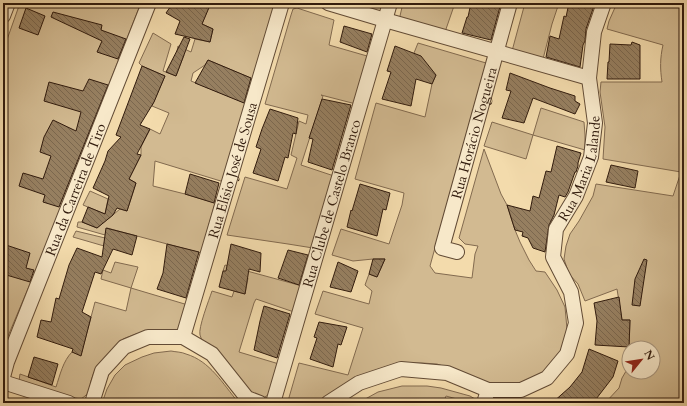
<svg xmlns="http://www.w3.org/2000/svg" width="687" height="406" viewBox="0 0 687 406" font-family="Cardo,serif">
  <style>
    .green { fill: #d2ba91; stroke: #826a4f }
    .building { fill: url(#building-back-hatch); stroke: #311b0d }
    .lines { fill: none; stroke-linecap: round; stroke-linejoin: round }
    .minor-casing { stroke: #624b35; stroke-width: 16 }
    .minor { stroke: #f7e8c9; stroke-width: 14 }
    .labels { text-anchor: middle; stroke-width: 3.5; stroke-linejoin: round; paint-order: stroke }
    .street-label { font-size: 14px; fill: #311b0d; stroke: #f7e8c9 }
  </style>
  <defs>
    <pattern id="building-back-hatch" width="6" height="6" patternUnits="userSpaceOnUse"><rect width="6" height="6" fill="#967f60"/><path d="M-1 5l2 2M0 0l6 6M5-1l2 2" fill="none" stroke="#7b674e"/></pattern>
  </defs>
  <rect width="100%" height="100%" fill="#f3dbac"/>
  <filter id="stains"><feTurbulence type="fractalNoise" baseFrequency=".005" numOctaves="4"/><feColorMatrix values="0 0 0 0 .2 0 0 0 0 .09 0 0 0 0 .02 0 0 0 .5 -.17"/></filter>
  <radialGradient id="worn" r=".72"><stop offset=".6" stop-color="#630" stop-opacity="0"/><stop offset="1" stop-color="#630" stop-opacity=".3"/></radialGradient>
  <path class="green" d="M 20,3 L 141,3 L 76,168 L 62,208 L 3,348 L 3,51 Z
    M 210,3 L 275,3 L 253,79 L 208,60 L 205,65 L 193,73 L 191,81 L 245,103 L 224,182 L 155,161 L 153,186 L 185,194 L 215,203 L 201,253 L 107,228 L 105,235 L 77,227 L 78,222 L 82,222 L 97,228 L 120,209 L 127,211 L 136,183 L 129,179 L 141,155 L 141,147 L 150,129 L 160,134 L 169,113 L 152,106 L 165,76 L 142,66 L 139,63 L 153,33 L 171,44 L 163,71 L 176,76 L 184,55 L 177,51 L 178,46 L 191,52 L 195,39 L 210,42 L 213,29 L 202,24 L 210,4 Z
    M 348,3 L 383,3 L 381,10 L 378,12 Z
    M 403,3 L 455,3 L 445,32 L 402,19 L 400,16 Z
    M 525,3 L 559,3 L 552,24 L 543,59 L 512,51 Z
    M 617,3 L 684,3 L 684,403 L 605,403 L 619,388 L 622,378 L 629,366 L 629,372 L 653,372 L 653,348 L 629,348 L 629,351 L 629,350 L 630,320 L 622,320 L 617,289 L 585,301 L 578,284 L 569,274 L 564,259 L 566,246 L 570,234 L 579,221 L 593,196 L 596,184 L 673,196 L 681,172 L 603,159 L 605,127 L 600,92 L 601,82 L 662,82 C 660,69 660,58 663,45 L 607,29 L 609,21 Z
    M 297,8 L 334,20 L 329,45 L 367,56 L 356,104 L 321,95 L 323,96 L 301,165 L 334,176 L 313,248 L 288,244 L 227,235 L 245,177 L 287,189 L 297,158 L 291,155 L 299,121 L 306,124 L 308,115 L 265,104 L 291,15 L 293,9 Z
    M 418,43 L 486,63 L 430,266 L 435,273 L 472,278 L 475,254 L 478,246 L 465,244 L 459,238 L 484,149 L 501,194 L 507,205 L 515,230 L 520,242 L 529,260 L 536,271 L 545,272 L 557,290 L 565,307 L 567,329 L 562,353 L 542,374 L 522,385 L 487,383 L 458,371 L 437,364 L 422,363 L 404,363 L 314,403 L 290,403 L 288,401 L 299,363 L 348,375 L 363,328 L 315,314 L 323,291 L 369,304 L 372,291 L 365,285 L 369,274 L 377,277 L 385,259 L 373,259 L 353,261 L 332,255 L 341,229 L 389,244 L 402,205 L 404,193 L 355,179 L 376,103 L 425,117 L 432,84 L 436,75 L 414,53 Z
    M 541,108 L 584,122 L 585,135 L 585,150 L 533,135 L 526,159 L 484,146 L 492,122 L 533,135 Z
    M 90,191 L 108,199 L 105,214 L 83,205 Z
    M 76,231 L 105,238 L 104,246 L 73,237 Z
    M 115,262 L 138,267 L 131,288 L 188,305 L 179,331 L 176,332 L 164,330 L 152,331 L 136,334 L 123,339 L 113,349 L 94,372 L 91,381 L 90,391 L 85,396 L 81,399 L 75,398 L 19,381 L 20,374 L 56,387 C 60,375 63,361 72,352 L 81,355 L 95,302 L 126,311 L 131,288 L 101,279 L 103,270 L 111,273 Z
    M 225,265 L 302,286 L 294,312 L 256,299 L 254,303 L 239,352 L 279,364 L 268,395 L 260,400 C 253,394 246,388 240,380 C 233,371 229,362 219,354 C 213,349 202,344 200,335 C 198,328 209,300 212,291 L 232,297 L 234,291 L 245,294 L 248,278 L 223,271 Z
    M 171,351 C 176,352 182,352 186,354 C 210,361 223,384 238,402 L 237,403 L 102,403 L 107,389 L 115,375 L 125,365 L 142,357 L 154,353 Z
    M 402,386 L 427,386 L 441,388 L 470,396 L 480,402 L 478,403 L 471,403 L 446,396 L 443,403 L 358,403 L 378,392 Z"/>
  <path class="building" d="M 173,3 L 184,3 L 193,5 L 194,3 L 211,3 L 202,24 L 213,29 L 210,42 L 175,34 L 180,21 L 166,13 Z
    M 471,3 L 501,3 L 491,40 L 462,33 L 467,17 L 468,17 Z
    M 569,3 L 595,3 L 586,29 L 585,41 L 583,45 L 580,67 L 546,57 L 550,36 L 559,39 L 564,16 L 566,17 Z
    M 26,8 L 45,16 L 38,35 L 19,28 Z
    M 53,12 L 102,25 L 101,30 L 126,39 L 118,59 L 97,52 L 102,41 L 51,17 Z
    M 344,26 L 372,34 L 367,52 L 340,42 Z
    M 184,37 L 190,39 L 176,76 L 166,72 Z
    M 632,42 L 640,45 L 640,79 L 607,79 L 608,62 L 609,62 L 610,44 L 631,45 Z
    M 395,46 L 421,56 L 436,75 L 432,84 L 416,79 L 411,106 L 382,99 L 391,72 L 387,71 Z
    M 208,60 L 251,78 L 244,103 L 195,83 Z
    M 142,66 L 165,76 L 154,102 L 140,125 L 150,129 L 137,154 L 141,155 L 129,179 L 136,183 L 127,211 L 117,208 L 113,215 L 97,228 L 82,222 L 88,207 L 105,214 L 109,196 L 93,188 L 105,161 L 108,151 L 121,137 L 116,135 Z
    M 510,73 L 550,88 L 575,96 L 575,101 L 580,104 L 575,114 L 533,98 L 524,123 L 502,118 L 511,91 L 506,90 Z
    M 89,79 L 108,85 L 59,207 L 43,202 L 45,195 L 19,186 L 23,173 L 43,179 L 51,156 L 40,152 L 44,137 L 53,120 L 76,131 L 81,112 L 44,101 L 49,82 L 83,91 Z
    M 322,99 L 351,105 L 332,170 L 308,162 L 313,139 L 309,138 Z
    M 270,109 L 298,118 L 296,134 L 293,133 L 288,158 L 285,157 L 278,181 L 253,173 L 261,149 L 256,147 L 262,129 Z
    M 557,146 L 581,153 L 578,163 L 578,166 L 576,172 L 575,172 L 568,192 L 565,197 L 559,195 L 554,215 L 549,225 L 545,252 L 533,248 L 528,238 L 522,236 L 523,232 L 515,230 L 507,205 L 530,211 L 533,196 L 539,198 L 546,171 L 551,172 Z
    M 611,165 L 638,171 L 635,188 L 606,182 Z
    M 190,174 L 219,183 L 214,203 L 185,194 Z
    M 360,184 L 390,193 L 386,210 L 383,209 L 377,236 L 347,227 L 351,210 L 352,211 Z
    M 106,228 L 137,236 L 132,255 L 113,249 L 101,274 L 95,272 L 82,312 L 91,317 L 81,356 L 72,352 L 73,349 L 37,337 L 41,320 L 51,322 L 56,298 L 59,299 L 69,265 L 77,248 L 102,257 Z
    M 3,244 L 30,253 L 26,268 L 34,270 L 30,282 L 3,274 Z
    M 167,244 L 199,252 L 186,298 L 157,289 L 163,273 Z
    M 231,244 L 261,253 L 260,272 L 249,269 L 245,294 L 219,287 L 223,271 L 226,271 Z
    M 288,250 L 308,255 L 299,285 L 278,278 Z
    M 373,259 L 385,259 L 377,277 L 369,274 Z
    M 644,259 L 647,260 L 640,306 L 632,305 L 635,279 Z
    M 338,262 L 358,271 L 351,292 L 330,287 Z
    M 619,297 L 622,320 L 630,320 L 629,347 L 595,345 L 597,321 L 594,303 Z
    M 264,306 L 290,314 L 277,358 L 254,350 L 260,321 Z
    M 319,322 L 347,327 L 341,345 L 338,344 L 333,367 L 310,359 L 317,338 L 314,337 Z
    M 589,349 L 618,361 L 613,377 L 593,403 L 552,403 L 570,387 L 582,372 Z
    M 34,357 L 58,364 L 52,385 L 28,377 Z"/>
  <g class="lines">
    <defs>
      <g id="minor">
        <path d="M 328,3 L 385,20 L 589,78"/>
        <path d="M 3,16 L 8,3"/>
        <path id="s1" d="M 457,252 L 442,248 L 510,3"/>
        <path id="s2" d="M 183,337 L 282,3"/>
        <path id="s3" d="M 3,377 L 7,362 L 149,3"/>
        <path d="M 3,382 L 69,403"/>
        <path d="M 92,403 L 102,371 L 124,347 L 148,337 L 183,337 L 212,354 L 247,398 L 260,403"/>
        <path id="s4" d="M 273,403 L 390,3"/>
        <path id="s5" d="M 328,403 L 359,383 L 401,369 L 447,373 L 488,390 L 521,390 L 547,378 L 567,354 L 576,323 L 571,292 L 553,257 L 556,229 L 576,196 L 591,157 L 595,123 L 589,78 L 594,32 L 604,3"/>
        <path d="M 484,403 L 488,390"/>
      </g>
    </defs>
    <use href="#minor" class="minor-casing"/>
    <use href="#minor" class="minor"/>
  </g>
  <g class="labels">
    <g class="street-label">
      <text dy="5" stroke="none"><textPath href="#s1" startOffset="135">Rua Horácio Nogueira</textPath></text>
      <text dy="5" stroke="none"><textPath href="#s5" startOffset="462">Rua Maria Lalande</textPath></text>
      <text dy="5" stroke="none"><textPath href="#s2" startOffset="174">Rua Elísio José de Sousa</textPath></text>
      <text dy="5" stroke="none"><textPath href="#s3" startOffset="201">Rua da Carreira de Tiro</textPath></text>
      <text dy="5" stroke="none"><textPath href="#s4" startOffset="208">Rua Clube de Castelo Branco</textPath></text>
    </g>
  </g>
  <rect width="687" height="406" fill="none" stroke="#f3dbac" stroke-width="16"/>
  <rect x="4" y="4" width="679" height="398" fill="none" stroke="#311b0d" stroke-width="2"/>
  <rect x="8" y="8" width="671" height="390" fill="none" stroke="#311b0d"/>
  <g transform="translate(641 360) rotate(60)"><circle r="19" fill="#f7e8c9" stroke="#a8967e"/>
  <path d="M0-3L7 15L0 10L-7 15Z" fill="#8f2418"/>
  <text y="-6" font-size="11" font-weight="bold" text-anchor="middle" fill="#311b0d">N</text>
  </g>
  <rect width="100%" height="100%" filter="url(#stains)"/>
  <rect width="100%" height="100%" fill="url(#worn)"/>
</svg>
